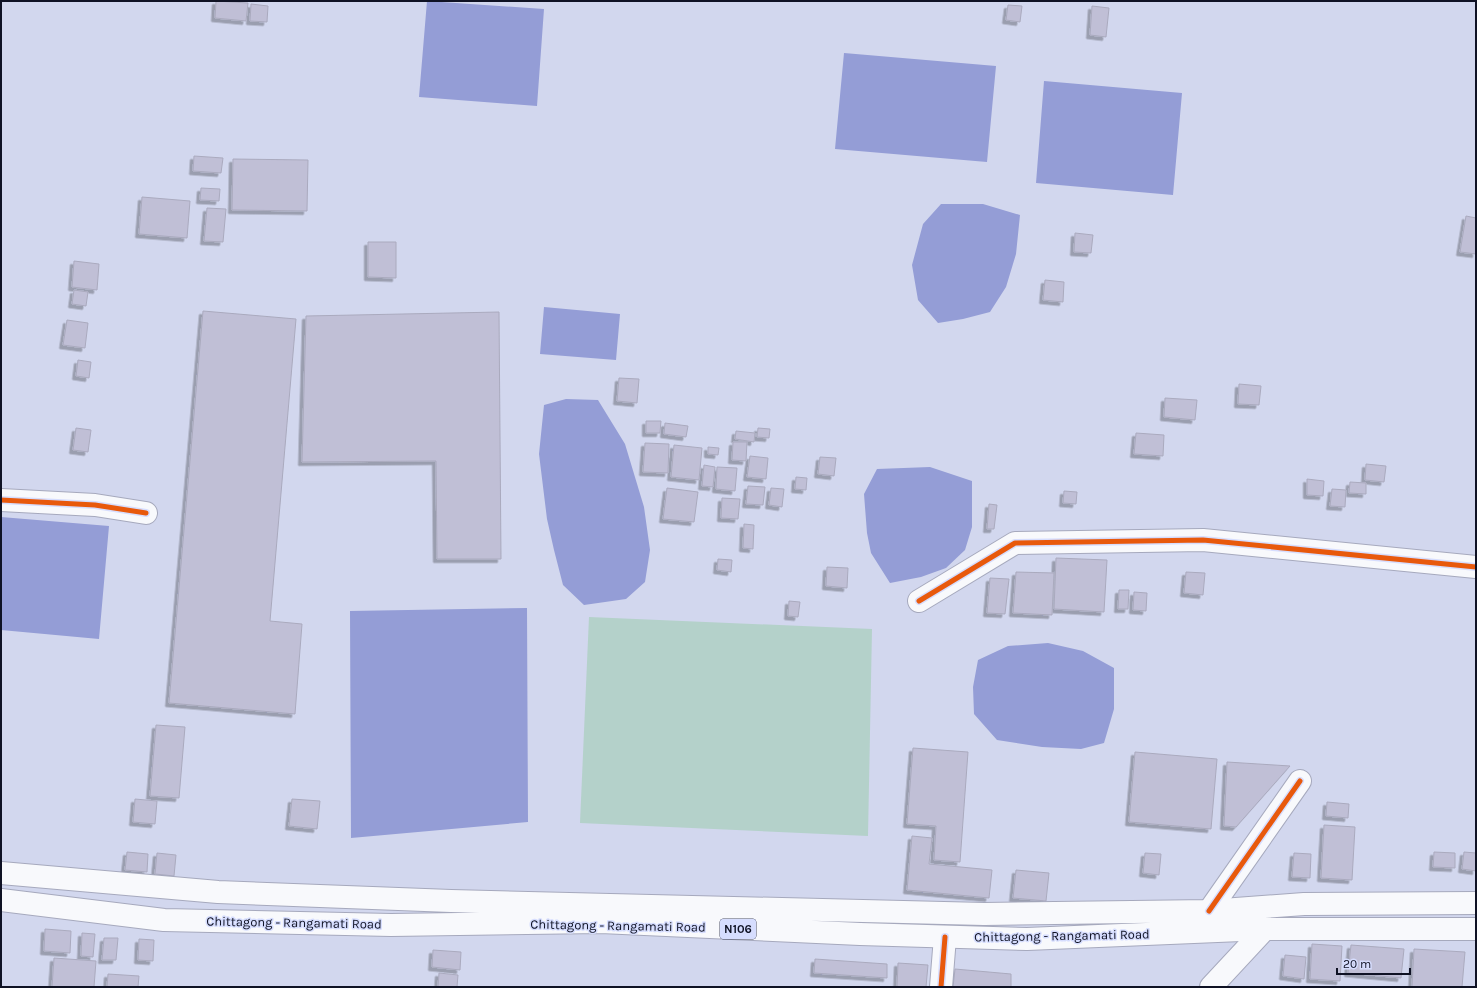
<svg xmlns="http://www.w3.org/2000/svg" width="1477" height="988" viewBox="0 0 1477 988" font-family="Karla,sans-serif">
  <style>
    .green { fill: #b4d1ca }
    .water { fill: #949dd6 }
    .building { fill: #c0bfd6; stroke: #aaaabe; filter: url(#shadow) }
    .lines { fill: none; stroke-linecap: round; stroke-linejoin: round }
    .street-casing { stroke: #a6a9bd; stroke-width: 24 }
    .highway-casing { stroke: #a6a9bd; stroke-width: 24 }
    .street { stroke: #f8f9fc; stroke-width: 22 }
    .highway { stroke: #f8f9fc; stroke-width: 22 }
    .cycleway-casing { stroke: #d6ddfe; stroke-width: 8 }
    .cycleway { stroke: #e8590c; stroke-width: 5 }
    .labels { text-anchor: middle; stroke-width: 3; stroke-linejoin: round; paint-order: stroke }
    .shield { fill: #d6ddfe; stroke: #4b4f65; stroke-width: 1 }
    .shield-label { font-size: 12px; font-weight: bold; fill: #0f1224 }
    .street-label { font-size: 13px; fill: #0f1224; stroke: #d6ddfe }
  </style>
  <defs>
    <filter id="shadow"><feDropShadow dx="-3.5" dy="3.5" stdDeviation="0" flood-color="#0004"/></filter>
  </defs>
  <rect width="100%" height="100%" fill="#d2d7ee"/>
  <path class="green" d="M 589,617 L 872,629 L 868,836 L 580,823 Z"/>
  <path class="water" d="M 427,1 L 544,9 L 537,106 L 419,97 Z
    M 844,53 L 996,66 L 987,162 L 835,149 Z
    M 1044,81 L 1182,93 L 1173,195 L 1036,183 Z
    M 941,204 L 983,204 L 1020,215 L 1016,254 L 1006,287 L 990,312 L 963,319 L 938,323 L 918,300 L 912,265 L 923,224 Z
    M 544,307 L 620,314 L 616,360 L 540,354 Z
    M 566,399 L 598,400 L 625,444 L 644,507 L 650,550 L 645,582 L 626,599 L 584,605 L 563,585 L 554,550 L 547,519 L 539,454 L 544,405 Z
    M 930,467 L 972,481 L 972,527 L 965,550 L 946,568 L 921,577 L 890,583 L 871,553 L 867,533 L 864,494 L 877,469 Z
    M 1,517 L 109,526 L 99,639 L 1,630 Z
    M 527,608 L 528,822 L 351,838 L 350,611 Z
    M 1048,643 L 1083,651 L 1114,668 L 1114,709 L 1104,743 L 1081,749 L 1042,747 L 997,740 L 974,714 L 973,687 L 978,660 L 1008,646 Z"/>
  <path class="building" d="M 216,1 L 248,3 L 246,21 L 215,18 Z
    M 251,4 L 268,6 L 267,22 L 250,21 Z
    M 1008,5 L 1022,6 L 1020,22 L 1006,20 Z
    M 1092,6 L 1109,8 L 1106,37 L 1090,35 Z
    M 194,156 L 223,158 L 221,173 L 193,171 Z
    M 233,159 L 308,160 L 307,211 L 232,210 Z
    M 201,188 L 220,189 L 219,201 L 200,200 Z
    M 142,197 L 190,201 L 187,238 L 139,234 Z
    M 207,208 L 226,209 L 223,242 L 204,241 Z
    M 1466,216 L 1476,218 L 1476,254 L 1460,252 Z
    M 1075,233 L 1093,235 L 1091,253 L 1074,252 Z
    M 368,242 L 396,242 L 396,278 L 368,277 Z
    M 74,261 L 99,264 L 97,290 L 72,287 Z
    M 1045,280 L 1064,282 L 1063,302 L 1043,300 Z
    M 74,290 L 88,292 L 86,306 L 72,304 Z
    M 203,311 L 296,319 L 270,621 L 302,624 L 295,714 L 169,703 Z
    M 499,312 L 501,559 L 437,559 L 436,461 L 302,462 L 306,316 Z
    M 67,320 L 88,323 L 85,348 L 63,345 Z
    M 78,360 L 91,362 L 89,378 L 76,376 Z
    M 619,378 L 639,379 L 637,403 L 617,401 Z
    M 1239,384 L 1261,386 L 1259,405 L 1238,404 Z
    M 1165,398 L 1197,400 L 1195,420 L 1164,417 Z
    M 646,421 L 661,421 L 660,433 L 646,433 Z
    M 665,423 L 688,426 L 686,437 L 664,434 Z
    M 76,428 L 91,430 L 88,452 L 73,450 Z
    M 758,428 L 770,429 L 769,438 L 757,437 Z
    M 736,431 L 755,433 L 754,442 L 735,439 Z
    M 1136,433 L 1164,435 L 1163,456 L 1134,454 Z
    M 733,442 L 747,442 L 746,461 L 732,460 Z
    M 645,443 L 669,444 L 668,473 L 643,472 Z
    M 674,445 L 702,448 L 699,480 L 671,477 Z
    M 708,447 L 719,448 L 718,455 L 708,454 Z
    M 750,456 L 768,458 L 766,479 L 747,477 Z
    M 820,457 L 836,458 L 834,476 L 818,474 Z
    M 1366,464 L 1386,466 L 1384,482 L 1365,480 Z
    M 704,465 L 715,467 L 713,487 L 702,486 Z
    M 717,467 L 737,468 L 735,491 L 716,489 Z
    M 796,477 L 807,478 L 806,490 L 795,489 Z
    M 1307,479 L 1324,481 L 1323,496 L 1307,495 Z
    M 1350,482 L 1366,483 L 1366,494 L 1349,493 Z
    M 748,486 L 765,487 L 763,505 L 746,504 Z
    M 667,488 L 698,492 L 694,522 L 663,519 Z
    M 771,488 L 784,489 L 782,507 L 769,505 Z
    M 1332,489 L 1346,490 L 1345,507 L 1330,506 Z
    M 1064,491 L 1077,492 L 1076,504 L 1063,503 Z
    M 722,498 L 740,499 L 738,519 L 721,518 Z
    M 989,504 L 997,505 L 994,529 L 987,529 Z
    M 744,524 L 754,525 L 753,549 L 743,548 Z
    M 1056,558 L 1107,560 L 1104,612 L 1054,609 Z
    M 718,559 L 732,560 L 731,572 L 717,570 Z
    M 827,567 L 848,568 L 847,588 L 826,586 Z
    M 1016,572 L 1054,573 L 1052,615 L 1013,613 Z
    M 1186,572 L 1205,573 L 1203,595 L 1184,593 Z
    M 990,578 L 1009,579 L 1005,614 L 987,613 Z
    M 1119,590 L 1129,590 L 1128,609 L 1118,609 Z
    M 1134,592 L 1147,593 L 1146,611 L 1133,610 Z
    M 789,601 L 800,602 L 798,617 L 788,616 Z
    M 156,725 L 185,727 L 179,798 L 150,796 Z
    M 913,748 L 968,752 L 960,862 L 934,860 L 936,826 L 907,824 Z
    M 1135,752 L 1217,759 L 1211,829 L 1129,822 Z
    M 1227,762 L 1290,766 L 1236,827 L 1224,826 Z
    M 135,799 L 157,801 L 155,824 L 133,822 Z
    M 292,799 L 320,801 L 317,829 L 289,826 Z
    M 1327,802 L 1349,804 L 1348,818 L 1326,816 Z
    M 1324,825 L 1355,827 L 1352,880 L 1321,878 Z
    M 912,836 L 932,838 L 929,864 L 992,870 L 989,898 L 907,890 Z
    M 127,852 L 148,854 L 147,872 L 125,870 Z
    M 1434,852 L 1455,853 L 1455,868 L 1433,867 Z
    M 1464,852 L 1476,853 L 1476,871 L 1462,869 Z
    M 157,853 L 176,855 L 174,876 L 155,874 Z
    M 1145,853 L 1161,854 L 1159,875 L 1143,873 Z
    M 1294,853 L 1311,854 L 1310,878 L 1292,877 Z
    M 1016,870 L 1049,873 L 1046,901 L 1013,898 Z
    M 45,929 L 71,931 L 70,953 L 44,951 Z
    M 82,933 L 95,934 L 93,957 L 81,956 Z
    M 104,938 L 118,938 L 116,960 L 102,960 Z
    M 139,939 L 154,940 L 153,961 L 138,960 Z
    M 1312,944 L 1342,946 L 1340,981 L 1310,979 Z
    M 1351,945 L 1404,949 L 1401,978 L 1348,973 Z
    M 1414,949 L 1465,952 L 1462,987 L 1412,987 Z
    M 433,950 L 461,952 L 460,970 L 432,967 Z
    M 1285,955 L 1306,957 L 1304,979 L 1283,976 Z
    M 54,958 L 96,961 L 94,987 L 52,987 Z
    M 815,959 L 887,964 L 887,978 L 814,973 Z
    M 898,963 L 928,965 L 926,987 L 897,987 Z
    M 955,969 L 1011,974 L 1011,987 L 953,987 Z
    M 439,973 L 458,975 L 457,987 L 438,987 Z
    M 108,974 L 139,976 L 138,987 L 107,987 Z"/>
  <g class="lines">
    <defs>
      <path id="street" d="M 1,500 L 95,505 L 146,513
        M 919,601 L 1015,543 L 1203,540 L 1476,567
        M 1209,911 L 1300,781
        M 941,987 L 945,937
        M 1211,987 L 1265,929"/>
      <path id="highway" d="M 1,873 L 218,892 L 451,901 L 984,914 L 1209,911 L 1304,904 L 1476,903
        M 1,900 L 164,920 L 391,925 L 601,922 L 860,934 L 1027,939 L 1265,929 L 1476,929"/>
    </defs>
    <use href="#street" class="street-casing"/>
    <use href="#highway" class="highway-casing"/>
    <use href="#street" class="street"/>
    <use href="#highway" class="highway"/>
    <defs>
      <path id="cycleway" d="M 1,500 L 95,505 L 146,513
        M 919,601 L 1015,543 L 1203,540 L 1476,567
        M 1209,911 L 1300,781
        M 941,987 L 945,937"/>
    </defs>
    <use href="#cycleway" class="cycleway-casing"/>
    <use href="#cycleway" class="cycleway"/>
  </g>
  <g class="labels">
    <rect class="shield" x="720" y="919" width="36" height="20" rx="3"/>
    <g class="shield-label">
      <text x="738" y="933">N106</text>
    </g>
    <g class="street-label">
      <text transform="translate(294 922) rotate(1)" y="5">Chittagong - Rangamati Road</text>
      <text transform="translate(618 925) rotate(1)" y="5">Chittagong - Rangamati Road</text>
      <text transform="translate(1062 935) rotate(-1)" y="5">Chittagong - Rangamati Road</text>
    </g>
  </g>
  <rect width="1477" height="988" fill="none" stroke="#0f1224" stroke-width="4"/>
  <path d="M1337 968v6h73v-6" fill="none" stroke="#0f1224" stroke-width="2"/>
  <text x="1343" y="968" font-size="12" fill="#0f1224" stroke="#d6ddfe" stroke-width="3" paint-order="stroke">20 m</text>
</svg>
